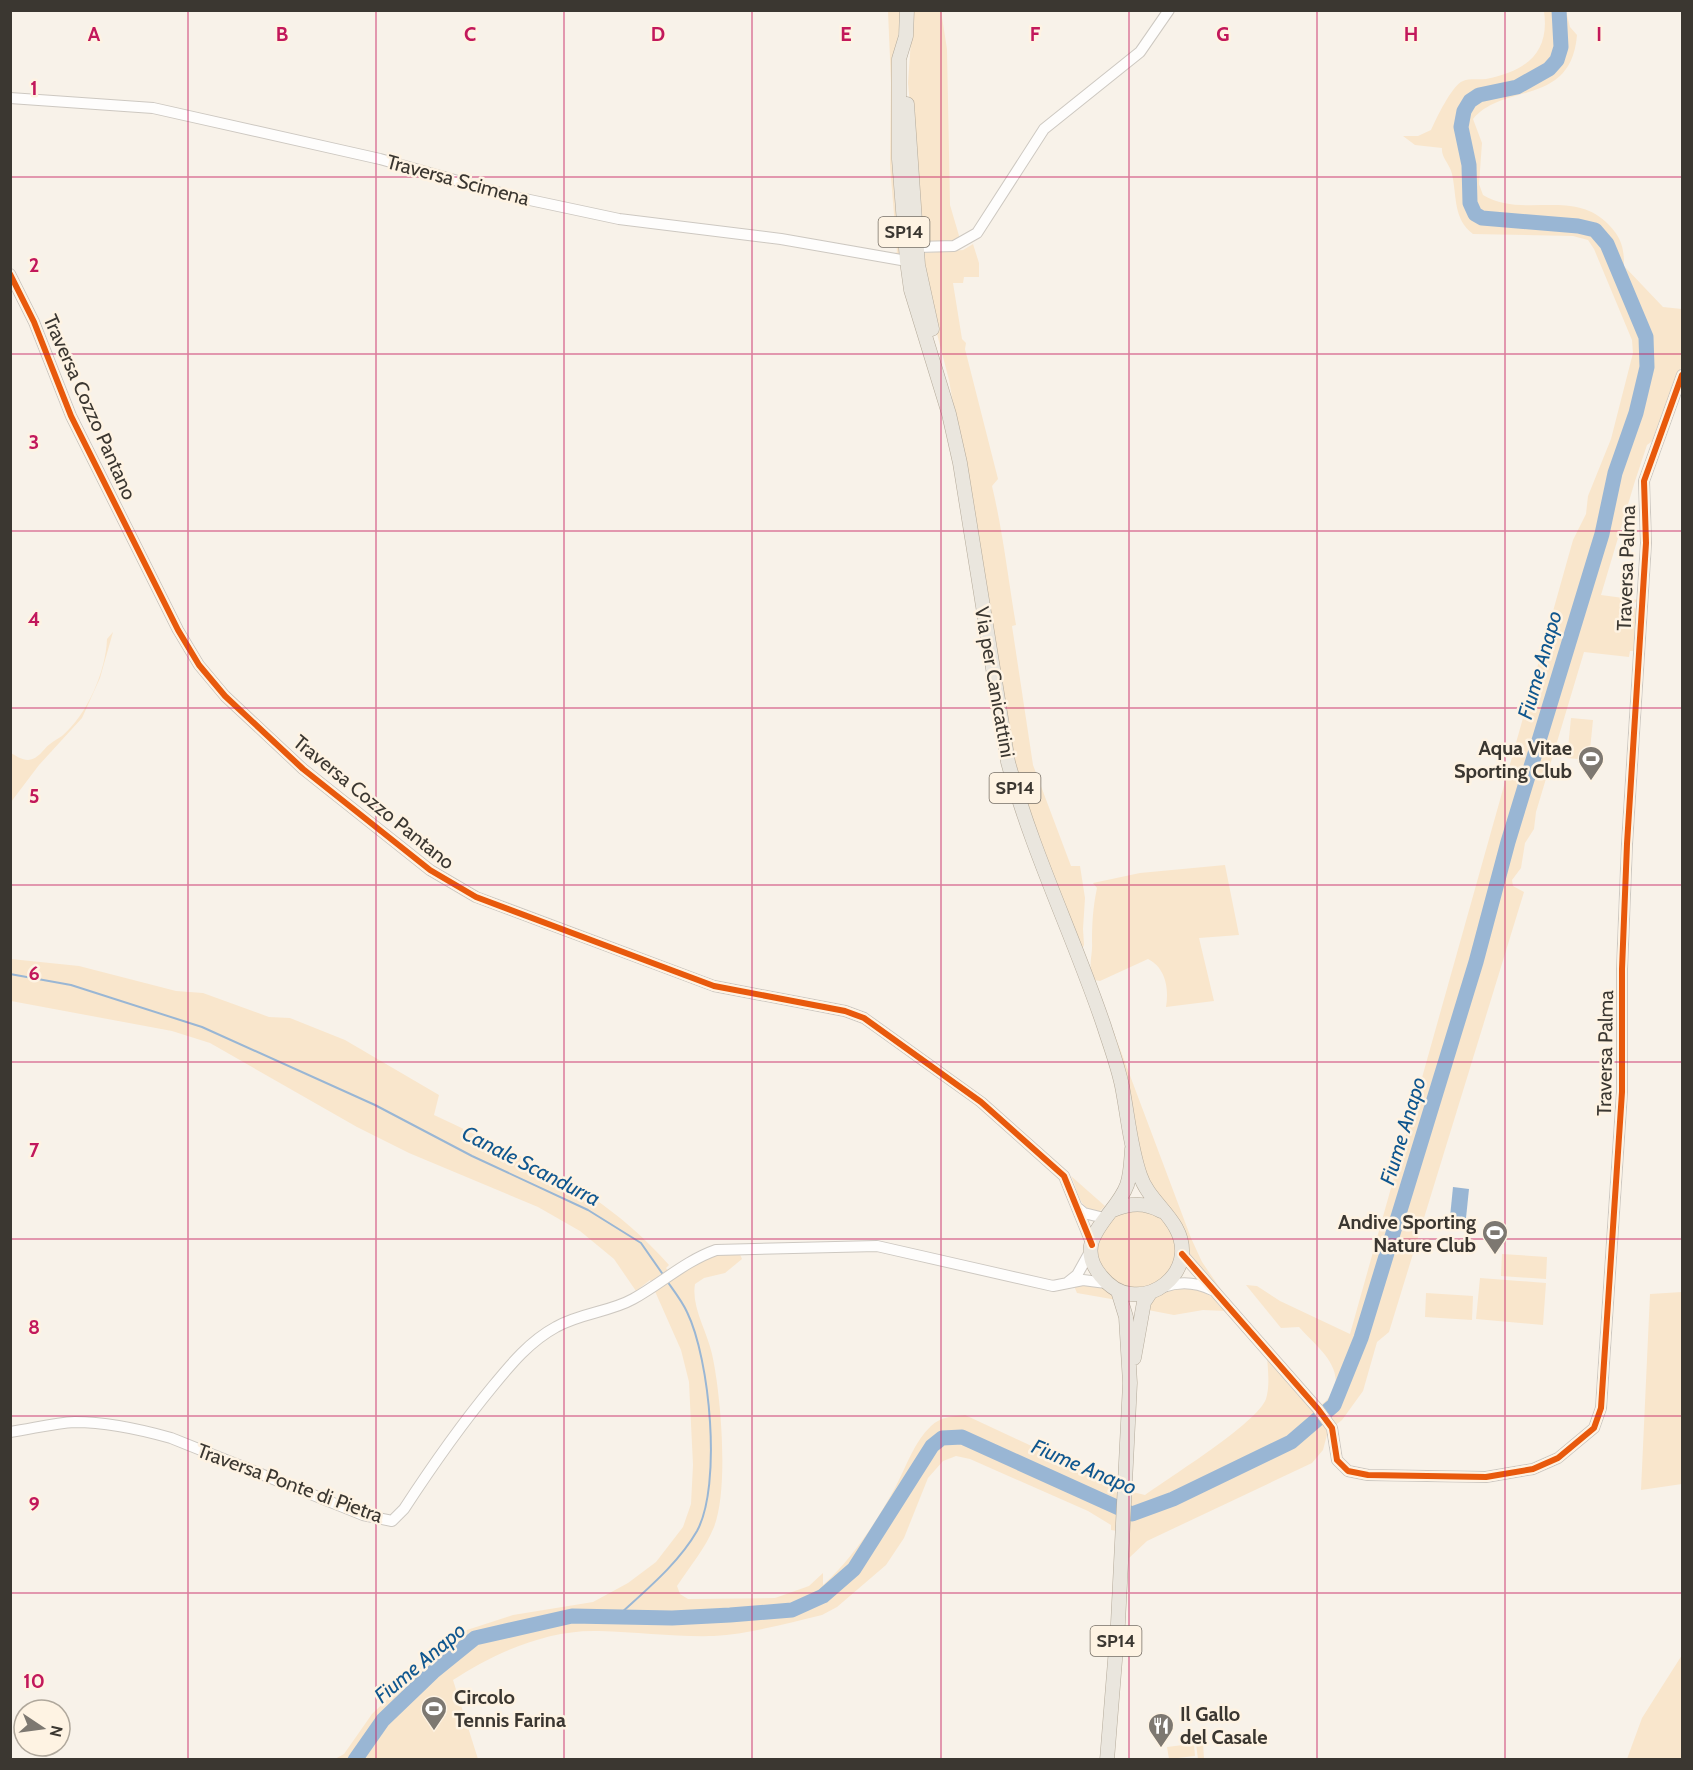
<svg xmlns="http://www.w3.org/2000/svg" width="1693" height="1770" viewBox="0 0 1693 1770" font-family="Cabin,sans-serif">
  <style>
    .green { fill: #f9e6cc }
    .water { fill: #99b6d4 }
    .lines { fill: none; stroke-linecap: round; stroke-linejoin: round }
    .stream { stroke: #99b6d4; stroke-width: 2 }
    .river { stroke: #99b6d4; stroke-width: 15 }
    .minor-casing { stroke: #cdc8c1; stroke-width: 12 }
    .major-casing { stroke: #b4aa9a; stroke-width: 15 }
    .minor { stroke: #fefdfc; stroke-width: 10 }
    .major { stroke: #eae6de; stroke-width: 14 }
    .cycleway-casing { stroke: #fef3e3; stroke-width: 10 }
    .cycleway { stroke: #e8590c; stroke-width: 6 }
    .grid { fill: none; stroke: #c2185b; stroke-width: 1.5; stroke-opacity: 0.55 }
    .labels { text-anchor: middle; stroke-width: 5; stroke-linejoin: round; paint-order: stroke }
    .shield { fill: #fef3e3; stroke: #766f66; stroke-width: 1.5 }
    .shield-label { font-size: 18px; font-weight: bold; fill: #3b3731 }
    .street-label { font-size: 20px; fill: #3b3731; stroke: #fef3e3 }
    .poi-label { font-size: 20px; font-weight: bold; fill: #3b3731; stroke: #fef3e3; text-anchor: end }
    .water-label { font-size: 21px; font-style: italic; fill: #10578f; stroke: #fef3e3 }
    .grid-label { font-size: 20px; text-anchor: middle; font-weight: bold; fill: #c2185b; stroke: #fef3e3; stroke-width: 5; stroke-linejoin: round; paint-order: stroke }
  </style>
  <rect width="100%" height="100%" fill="#f8f2e9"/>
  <path class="green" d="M 888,11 L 902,11 L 894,61 L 900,255 L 893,255 L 897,252 L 890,165 L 891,83 Z
    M 913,11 L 941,11 L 947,49 L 950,205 L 960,239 C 950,243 933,245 924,238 L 922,232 L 908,83 Z
    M 1544,11 L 1566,11 L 1570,27 L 1577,35 C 1571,107 1504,82 1473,119 L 1482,143 L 1479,184 L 1483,195 C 1523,219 1574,188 1609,225 C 1622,239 1624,248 1624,266 L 1663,307 L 1682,309 L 1682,365 L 1659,436 L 1647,445 L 1635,481 L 1601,595 L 1638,600 L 1632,605 L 1637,610 L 1635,651 L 1630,651 L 1629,657 L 1584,652 L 1536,812 L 1534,829 L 1525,843 L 1521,868 L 1512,880 L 1513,886 L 1524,892 L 1389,1332 L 1377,1342 L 1363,1391 L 1342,1420 L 1328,1431 L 1323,1450 L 1312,1463 L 1147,1541 L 1129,1558 L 1130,1533 L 1111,1530 L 1111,1525 L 1088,1511 L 970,1459 L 956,1456 L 943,1461 L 928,1478 L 904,1538 L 886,1565 L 837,1607 L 822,1615 C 788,1623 749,1634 714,1636 C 676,1637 637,1632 599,1631 C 548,1629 494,1653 453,1680 L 478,1759 L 335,1759 L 344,1754 L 372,1714 L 443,1646 L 467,1630 L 513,1615 L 593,1602 L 628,1583 L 656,1562 L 683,1527 L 691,1504 L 693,1465 L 689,1382 L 681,1350 L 650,1280 L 636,1291 L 614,1259 L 580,1231 L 538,1207 L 409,1153 L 357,1127 L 210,1043 L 172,1031 L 11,1001 L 11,959 L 79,966 L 176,991 L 203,993 L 269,1017 L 290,1018 L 345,1040 L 439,1095 L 434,1115 C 526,1159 600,1187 669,1265 L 666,1268 L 673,1276 C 695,1263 713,1253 739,1252 L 742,1259 L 725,1273 L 704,1278 L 695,1284 C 691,1307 707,1331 712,1354 C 721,1394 729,1489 714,1527 C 705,1549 690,1566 677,1586 L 680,1594 L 688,1599 L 775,1598 L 809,1586 L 823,1573 L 823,1585 C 854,1557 876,1522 896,1486 C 907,1465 914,1442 931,1426 C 940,1417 953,1416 965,1415 L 1115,1485 L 1115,1492 L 1124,1495 L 1133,1492 L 1145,1495 C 1170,1477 1257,1423 1266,1399 C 1270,1386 1268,1370 1267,1357 L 1315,1411 C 1321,1405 1330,1398 1334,1390 C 1343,1365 1314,1344 1299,1327 L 1281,1328 L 1246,1285 L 1257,1286 L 1280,1301 L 1350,1334 L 1573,540 L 1586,514 L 1588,496 L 1611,439 L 1633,353 L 1632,340 L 1594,249 L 1588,240 L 1573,236 L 1473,234 C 1453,219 1457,196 1452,174 C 1450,164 1441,158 1442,148 L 1415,145 L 1403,136 L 1418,136 L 1431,130 C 1436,119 1452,85 1463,81 C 1470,78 1479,80 1486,79 C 1526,71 1550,53 1544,11 Z
    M 973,244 L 979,263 L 979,277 L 964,277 L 963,283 L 953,283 L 962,339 L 966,343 L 965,349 L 998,479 L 992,486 C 1003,532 1008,578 1016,625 L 1012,626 L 1033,765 L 1071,866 L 1080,866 L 1085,898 L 1083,929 L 1084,945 L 1081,951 L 1016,775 L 957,426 L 949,380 L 930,307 L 923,259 L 925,253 L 963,250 Z
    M 113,632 L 100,678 L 82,718 L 39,765 L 11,802 L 11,753 C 16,756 22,760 28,760 C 39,759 42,750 50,744 C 53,741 58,739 62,736 C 87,715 106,671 107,639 Z
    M 1571,718 L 1593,720 L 1589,760 L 1567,758 Z
    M 1225,865 L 1239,935 L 1199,938 L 1214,1001 L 1166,1007 C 1169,989 1166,968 1148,959 L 1100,981 L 1094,980 C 1087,965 1093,957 1092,942 C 1092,923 1093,907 1097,888 L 1093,883 L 1140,873 Z
    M 1111,1025 L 1191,1238 L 1202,1262 L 1222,1291 L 1190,1260 L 1142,1168 L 1129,1094 Z
    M 1071,1176 L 1105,1206 L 1099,1212 C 1078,1210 1079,1192 1071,1176 Z
    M1097 1249a40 40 0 1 1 80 0a40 40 0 1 1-80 0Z
    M 1502,1254 L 1547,1257 L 1546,1279 L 1501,1276 Z
    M 1480,1278 L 1546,1283 L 1543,1325 L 1476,1319 Z
    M 1086,1284 L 1105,1288 L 1117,1300 L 1077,1293 L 1074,1286 Z
    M 1175,1287 C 1197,1288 1212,1292 1225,1311 L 1203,1310 L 1174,1315 L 1148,1310 L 1147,1305 L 1156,1295 Z
    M 1682,1292 L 1682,1484 L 1641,1490 L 1650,1294 Z
    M 1426,1293 L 1473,1296 L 1472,1320 L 1425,1317 Z
    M 1682,1655 L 1682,1759 L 1627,1759 L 1642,1718 Z
    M 1192,1734 L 1196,1743 L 1203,1743 L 1204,1759 L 1198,1759 L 1196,1744 L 1194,1744 L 1195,1756 L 1169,1759 L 1167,1747 L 1183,1745 L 1183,1735 Z"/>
  <path class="water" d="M 1453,1187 L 1469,1189 L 1466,1218 L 1450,1217 Z"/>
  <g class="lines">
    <path class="stream" d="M 10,974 L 71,985 L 202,1027 L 375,1105 L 472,1156 L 588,1210 L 641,1243 L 664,1276
      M 619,1615 C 646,1590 678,1564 697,1531 C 722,1485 710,1359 687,1312 C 682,1301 674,1291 667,1281"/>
    <path class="river" d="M 355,1760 L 383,1720 L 433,1672 L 475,1638 L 572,1616 L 672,1618 L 730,1615 L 792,1610 L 823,1596 L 854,1569 L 932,1446 L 942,1438 L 962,1437 L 1132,1514 L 1173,1499 L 1291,1442 L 1334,1405 L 1361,1338 L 1476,962 L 1508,842 L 1602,534 L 1615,473 L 1636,413 L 1647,367 L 1646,337 L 1607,244 L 1595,230 L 1578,226 L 1482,218 L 1475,214 L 1470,203 L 1469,165 L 1461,127 L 1464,111 L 1470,101 L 1479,95 L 1517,87 L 1549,69 L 1557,60 L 1561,47 L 1559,10"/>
    <defs>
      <path id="minor" d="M 10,98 L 153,108 L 380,159 L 511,196 L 619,219 L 781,239 L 907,261
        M 913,244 L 917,247 L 954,246 L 977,233 L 1044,129 L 1140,52 L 1169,10
        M 10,274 L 34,322 L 71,416 L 178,630 L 199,665 L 225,696 L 303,769 L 430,870 L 476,897 L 714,986 L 845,1011 L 864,1018 L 981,1102 L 1064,1176 L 1092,1245
        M 1078,1208 L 1084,1213 L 1104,1218
        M 1182,1254 L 1318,1409 L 1332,1428 L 1337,1460 L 1348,1471 L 1368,1475 L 1486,1477 L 1533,1469 L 1558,1458 L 1594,1428 L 1601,1408 L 1622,1092 L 1622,969 L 1627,844 L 1646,543 L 1644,481 L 1682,375
        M 1067,1283 L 1077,1275 L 1091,1250
        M 1163,1287 C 1180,1281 1196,1282 1212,1290
        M 10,1432 C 32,1429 53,1423 75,1422 C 108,1422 139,1429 171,1438 L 363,1515 L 392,1521 L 404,1509 C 432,1466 460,1426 493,1386 C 511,1364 530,1341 556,1327 C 580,1313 610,1312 633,1299 C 662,1283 685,1261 716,1250 L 877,1246 L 1053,1286 L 1083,1280 L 1106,1283"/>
      <path id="major" d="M 907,10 L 906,36 L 899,59 L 899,159 L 907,261 L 911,290 L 949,414 L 960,463 L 1008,762 C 1032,852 1074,937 1104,1026 C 1110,1045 1118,1066 1122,1086 C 1128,1116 1130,1146 1140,1175 C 1149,1204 1184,1220 1182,1253 C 1180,1278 1156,1297 1131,1294 C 1119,1293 1109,1286 1101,1276 C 1070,1239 1116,1216 1127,1185 C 1131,1174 1131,1161 1132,1149
        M 907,104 L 918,265 L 932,329
        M 1113,1210 C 1130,1203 1145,1202 1161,1211
        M 1134,1358 L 1144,1302 L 1150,1293
        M 1107,1760 L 1118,1623 L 1130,1383 L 1126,1317 L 1118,1291"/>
    </defs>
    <use href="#minor" class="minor-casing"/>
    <use href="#major" class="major-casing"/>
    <use href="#minor" class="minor"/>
    <use href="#major" class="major"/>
    <defs>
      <path id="cycleway" d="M 10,274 L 34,322 L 71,416 L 178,630 L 199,665 L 225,696 L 303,769 L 430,870 L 476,897 L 714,986 L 845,1011 L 864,1018 L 981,1102 L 1064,1176 L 1092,1245
        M 1182,1254 L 1318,1409 L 1332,1428 L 1337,1460 L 1348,1471 L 1368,1475 L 1486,1477 L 1533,1469 L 1558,1458 L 1594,1428 L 1601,1408 L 1622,1092 L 1622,969 L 1627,844 L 1646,543 L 1644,481 L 1682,375"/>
    </defs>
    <use href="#cycleway" class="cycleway-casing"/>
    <use href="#cycleway" class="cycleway"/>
  </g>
  <path class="grid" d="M 188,10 L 188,1760M 376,10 L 376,1760M 564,10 L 564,1760M 752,10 L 752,1760M 941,10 L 941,1760M 1129,10 L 1129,1760M 1317,10 L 1317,1760M 1505,10 L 1505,1760M 10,177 L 1682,177M 10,354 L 1682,354M 10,531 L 1682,531M 10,708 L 1682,708M 10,885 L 1682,885M 10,1062 L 1682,1062M 10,1239 L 1682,1239M 10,1416 L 1682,1416M 10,1593 L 1682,1593"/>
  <defs>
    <symbol id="stadium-pin" viewBox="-11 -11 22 30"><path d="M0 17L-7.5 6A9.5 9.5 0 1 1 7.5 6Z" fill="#7d7871" stroke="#fef3e3"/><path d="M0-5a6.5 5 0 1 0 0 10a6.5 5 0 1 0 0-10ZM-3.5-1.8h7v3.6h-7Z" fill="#fff"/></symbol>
    <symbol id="restaurant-pin" viewBox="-11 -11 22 30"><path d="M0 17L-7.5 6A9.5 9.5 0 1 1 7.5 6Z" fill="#7d7871" stroke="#fef3e3"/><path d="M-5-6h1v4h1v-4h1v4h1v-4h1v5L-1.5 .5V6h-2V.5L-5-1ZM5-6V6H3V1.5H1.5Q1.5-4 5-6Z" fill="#fff"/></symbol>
  </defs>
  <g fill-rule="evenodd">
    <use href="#stadium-pin" x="1576" y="744" width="30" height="40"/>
    <use href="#stadium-pin" x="1480" y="1218" width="30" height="40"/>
    <use href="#stadium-pin" x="419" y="1694" width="30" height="40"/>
    <use href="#restaurant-pin" x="1146" y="1711" width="30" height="40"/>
  </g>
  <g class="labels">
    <g class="shield">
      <rect x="878.5" y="217" width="51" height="30" rx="4.5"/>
      <rect x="989.5" y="773" width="51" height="30" rx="4.5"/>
      <rect x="1090.5" y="1626" width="51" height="30" rx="4.5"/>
    </g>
    <g class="shield-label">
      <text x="904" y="238">SP14</text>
      <text x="1015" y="794">SP14</text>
      <text x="1116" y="1647">SP14</text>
    </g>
    <g class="street-label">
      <text transform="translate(458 180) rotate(15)" y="7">Traversa Scimena</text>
      <text transform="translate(90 407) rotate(66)" y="7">Traversa Cozzo Pantano</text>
      <text transform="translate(1626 568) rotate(-88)" y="7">Traversa Palma</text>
      <text transform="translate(995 682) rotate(80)" y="7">Via per Canicattini</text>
      <text transform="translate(374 802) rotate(39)" y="7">Traversa Cozzo Pantano</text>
      <text transform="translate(1605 1053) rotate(-89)" y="7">Traversa Palma</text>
      <text transform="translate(290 1483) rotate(20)" y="7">Traversa Ponte di Pietra</text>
    </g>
    <g class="poi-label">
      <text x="1572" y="755">Aqua Vitae<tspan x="1572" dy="23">Sporting Club</tspan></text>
      <text x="1476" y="1229">Andive Sporting<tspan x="1476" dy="23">Nature Club</tspan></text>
      <text x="454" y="1704" text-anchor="start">Circolo<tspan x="454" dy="23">Tennis Farina</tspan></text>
      <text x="1180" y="1721" text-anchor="start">Il Gallo<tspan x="1180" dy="23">del Casale</tspan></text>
    </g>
    <g class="water-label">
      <text transform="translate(1540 665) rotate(-74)" y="7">Fiume Anapo</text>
      <text transform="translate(1403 1131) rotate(-73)" y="7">Fiume Anapo</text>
      <text transform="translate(531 1166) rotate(27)" y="7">Canale Scandurra</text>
      <text transform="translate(1084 1467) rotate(23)" y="7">Fiume Anapo</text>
      <text transform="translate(420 1663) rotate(-40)" y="7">Fiume Anapo</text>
    </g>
  </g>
  <g class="grid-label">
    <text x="94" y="41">A</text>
    <text x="282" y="41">B</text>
    <text x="470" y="41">C</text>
    <text x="658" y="41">D</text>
    <text x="846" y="41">E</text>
    <text x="1035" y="41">F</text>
    <text x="1223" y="41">G</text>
    <text x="1411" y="41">H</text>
    <text x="1599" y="41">I</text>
    <text x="34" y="95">1</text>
    <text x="34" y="272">2</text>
    <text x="34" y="449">3</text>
    <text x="34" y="626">4</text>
    <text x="34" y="803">5</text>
    <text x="34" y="980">6</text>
    <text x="34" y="1157">7</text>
    <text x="34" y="1334">8</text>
    <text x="34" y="1511">9</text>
    <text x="34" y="1688">10</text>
  </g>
  <rect width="1693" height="1770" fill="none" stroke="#3b3731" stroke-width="24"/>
  <g transform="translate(42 1728) rotate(103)"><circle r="28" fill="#fef3e3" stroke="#b0a89c" stroke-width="1.5"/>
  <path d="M0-4.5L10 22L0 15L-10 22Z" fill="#7d7871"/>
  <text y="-9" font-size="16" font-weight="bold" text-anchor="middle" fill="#3b3731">N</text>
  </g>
</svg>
